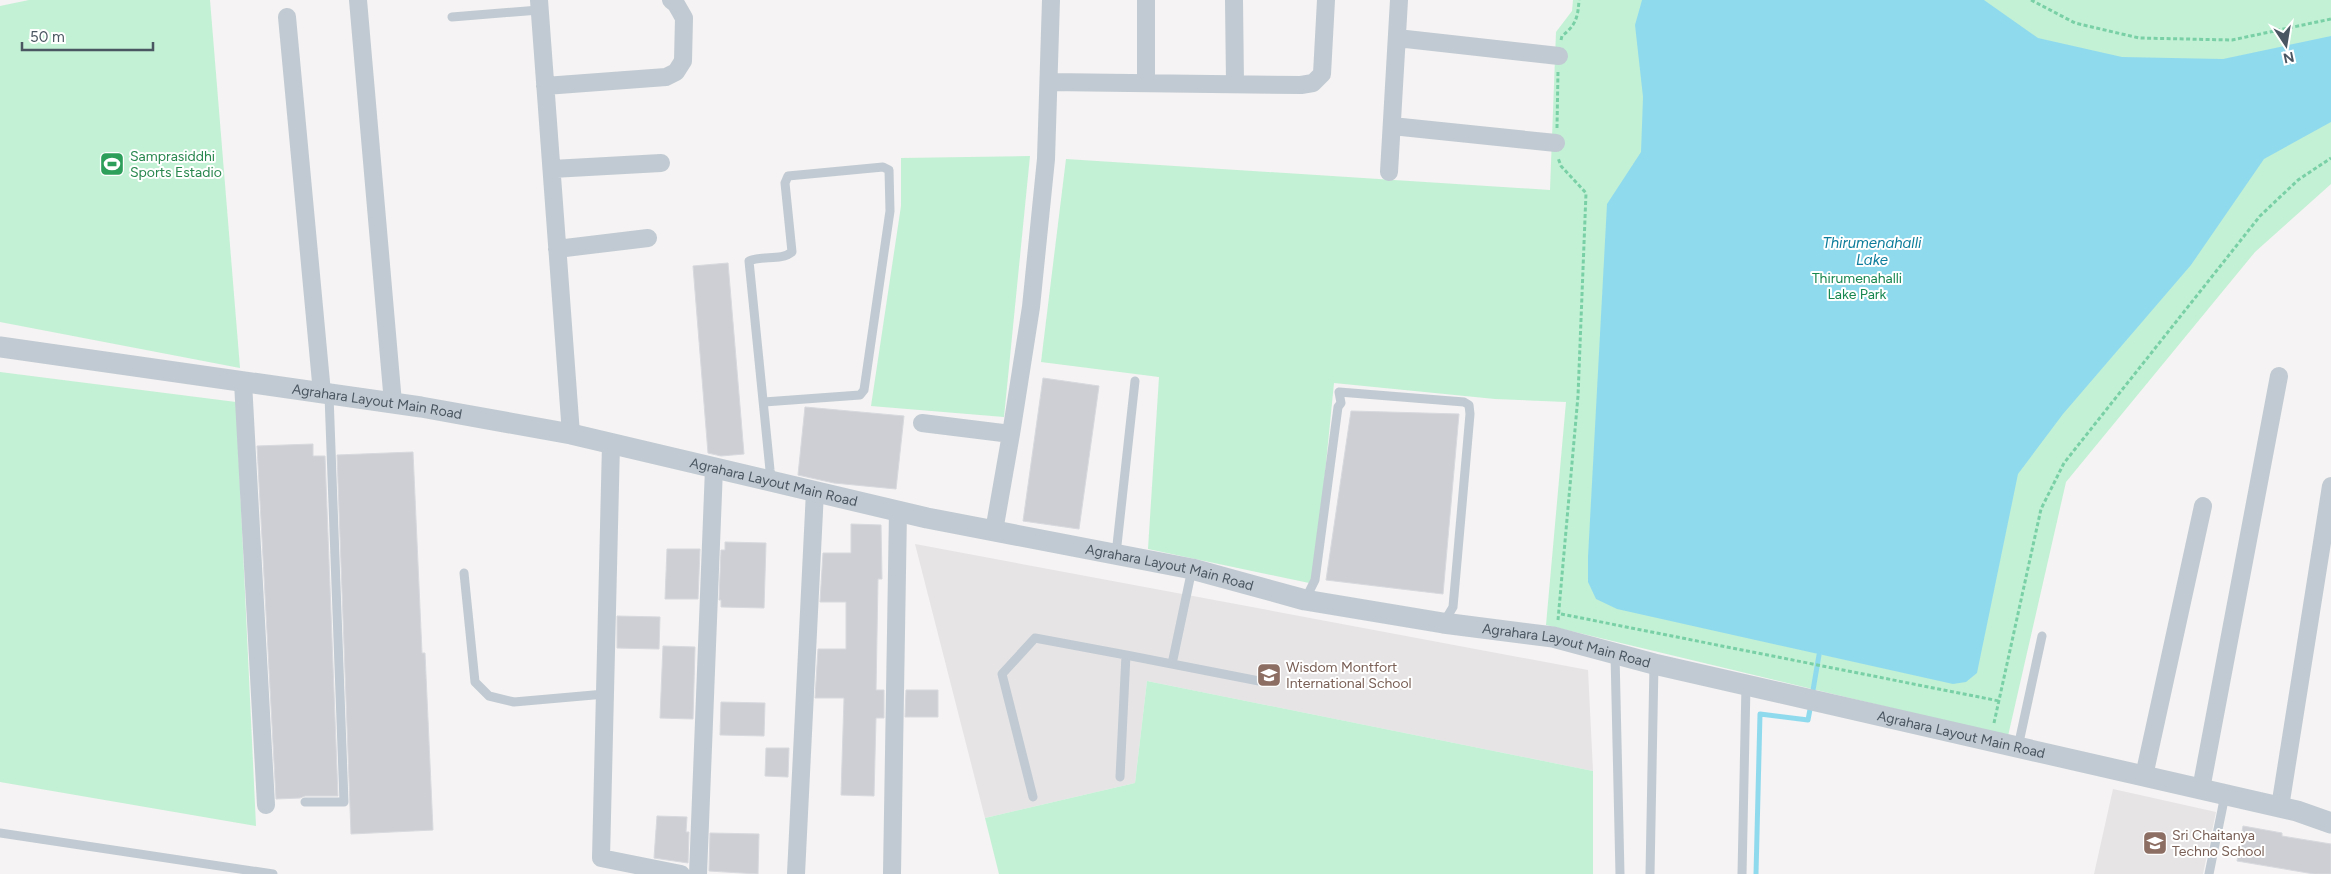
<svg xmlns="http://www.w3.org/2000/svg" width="2331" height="874" viewBox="0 0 2331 874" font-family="Figtree,sans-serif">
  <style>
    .education { fill: #e6e4e5 }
    .green { fill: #c3f1d5 }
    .water { fill: #90daee }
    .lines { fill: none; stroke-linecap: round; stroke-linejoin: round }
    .stream { stroke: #90daee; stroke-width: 5 }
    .building { fill: #cdcfd5; stroke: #d7d9de }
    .path { stroke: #7ad0a6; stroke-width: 3; stroke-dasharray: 4 2.5; stroke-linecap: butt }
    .service { stroke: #c1cad2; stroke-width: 9 }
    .minor { stroke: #c1cad2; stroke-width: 18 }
    .tertiary { stroke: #c1cad2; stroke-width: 21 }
    .labels { text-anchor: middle; stroke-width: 4; stroke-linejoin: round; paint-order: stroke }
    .leisure-label { font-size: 14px; fill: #27864d; stroke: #fff; text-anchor: start }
    .park-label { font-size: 14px; fill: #17864f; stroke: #fff }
    .street-label { font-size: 14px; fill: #4a5661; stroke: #fff }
    .education-label { font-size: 14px; fill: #785e54; stroke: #fff; text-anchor: start }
    .water-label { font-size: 15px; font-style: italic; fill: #0c7c9b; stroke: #fff }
  </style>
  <rect width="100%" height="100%" fill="#f5f3f3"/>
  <path class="education" d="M 915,544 L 1588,670 L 1593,771 L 1147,681 L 1135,783 L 985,818 Z
    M 2113,789 L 2216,812 L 2203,874 L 2094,874 Z"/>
  <path class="green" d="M 29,0 L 210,0 L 240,368 L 0,322 L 0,6 Z
    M 1573,0 L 2331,0 L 2331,184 L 2255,252 L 2066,482 L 2008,736 L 1546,625 L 1566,402 L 1495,399 L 1334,383 L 1314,584 L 1148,549 L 1159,377 L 1041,362 L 1066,159 L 1550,190 L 1556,32 L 1572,11 Z
    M 1030,156 L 1004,417 L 871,406 L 901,206 L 901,158 Z
    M 0,372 L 236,402 L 256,826 L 0,782 Z
    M 1147,681 L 1593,771 L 1593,874 L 999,874 L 985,818 L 1135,783 Z"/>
  <path class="water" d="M 1642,0 L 1984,0 L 2038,38 L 2122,57 L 2223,59 L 2331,36 L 2331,122 L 2264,159 L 2191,265 L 2063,414 L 2018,474 L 1977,673 L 1966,682 L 1953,684 L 1617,609 L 1596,599 L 1588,582 L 1588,557 L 1607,204 L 1641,152 L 1643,97 L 1635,25 Z"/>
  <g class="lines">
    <path class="stream" d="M 1812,696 L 1819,655
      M 1756,874 L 1760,714 L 1808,720 L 1811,704"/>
  </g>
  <path class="building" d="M 728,263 L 744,454 L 721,456 L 708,453 L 693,266 Z
    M 1043,378 L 1099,386 L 1079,529 L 1023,521 Z
    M 805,407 L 904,416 L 896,489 L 834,483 L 798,475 Z
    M 1351,411 L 1459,414 L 1443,594 L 1326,580 Z
    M 313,444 L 313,456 L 325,456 L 338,796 L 305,796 L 300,798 L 276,799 L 257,446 Z
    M 413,452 L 422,653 L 425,653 L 433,830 L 351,834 L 337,455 Z
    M 851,524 L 881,525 L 882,579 L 878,579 L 876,690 L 884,690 L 884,718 L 876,718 L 874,796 L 841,795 L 844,698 L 815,698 L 818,649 L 846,649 L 846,602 L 820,602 L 823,553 L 851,553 Z
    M 725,542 L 766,543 L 764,608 L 721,607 L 721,600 L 719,600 L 721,550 L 725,550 Z
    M 667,549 L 700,549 L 698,599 L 665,599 Z
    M 617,616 L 660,617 L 659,649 L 617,648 Z
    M 663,646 L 695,647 L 693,719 L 660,718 Z
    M 906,690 L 938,690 L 938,717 L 905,717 Z
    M 721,702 L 765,703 L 764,736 L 720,735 Z
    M 766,748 L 789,748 L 788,777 L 765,776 Z
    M 657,816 L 687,817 L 686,832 L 689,832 L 688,863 L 654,858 Z
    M 2243,826 L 2282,833 L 2282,836 L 2331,844 L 2331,874 L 2314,874 L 2237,861 Z
    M 710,833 L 759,834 L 758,874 L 709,871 Z"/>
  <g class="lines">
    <path class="path" d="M 2031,0 L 2075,23 L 2139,38 L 2232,40 L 2331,19
      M 1561,40 L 1562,36 C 1576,25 1578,17 1579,0
      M 1557,128 L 1558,71
      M 1561,614 L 1999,701
      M 1558,620 L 1578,396 L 1586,193 L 1561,166 L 1558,158
      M 1994,723 L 2041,509 L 2064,463 L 2260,216 L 2298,180 L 2331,158"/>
    <path class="service" d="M 452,17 L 539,10
      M 764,402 L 860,395 L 864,390 L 890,211 L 889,170 L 883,167 L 788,176 L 785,183 L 792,252 C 781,261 762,255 749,261 L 770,470 L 772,481
      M 1116,554 L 1135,381
      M 464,573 L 475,682 L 489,696 L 514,702 L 605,694
      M 1305,600 L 1315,580 L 1338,407 L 1341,403 L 1339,392 L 1464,402 L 1469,405 L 1470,414 L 1453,607 L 1444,622
      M 1615,654 L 1620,874
      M 1172,664 L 1259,681
      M 2018,747 L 2042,636
      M 1120,777 L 1126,655 L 1172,664 L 1192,569
      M 1033,797 L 1002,674 L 1035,638 L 1126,655
      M 305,802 L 344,802 L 329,395
      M 0,833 L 273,874
      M 1650,874 L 1654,664
      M 1742,874 L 1746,685
      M 2209,874 L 2225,795"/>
    <path class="minor" d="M 358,0 L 393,403
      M 539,0 L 571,434
      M 1234,0 L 1235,83
      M 287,17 L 322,393
      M 1397,38 L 1559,56
      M 1049,82 L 1301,85 L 1313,83 L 1322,74 L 1326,0
      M 1146,83 L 1146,0
      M 545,86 L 666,77 L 676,72 L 683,61 L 684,18 L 676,4 L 671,0
      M 1392,126 L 1556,143
      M 552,169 L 661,163
      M 1389,172 L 1399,0
      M 557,249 L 648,238
      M 243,382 L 266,805
      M 922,423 L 1011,434 L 994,531
      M 1011,434 L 1031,307 L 1046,159 L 1051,0
      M 611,444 L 601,858 L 681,874
      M 2144,776 L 2203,506
      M 2201,789 L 2279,376
      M 2280,807 L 2331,486
      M 698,874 L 714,468
      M 796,874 L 815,491
      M 892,874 L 898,511"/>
    <path class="tertiary" id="s1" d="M 0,347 L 421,407 L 571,434 L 927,518 L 1192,569 L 1305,600 L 1443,623 L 1553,637 L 1654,664 L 2297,811 L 2331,823"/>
  </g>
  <defs>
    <symbol id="stadium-square" viewBox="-11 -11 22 22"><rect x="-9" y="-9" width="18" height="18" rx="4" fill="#2e9e5b" stroke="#fff"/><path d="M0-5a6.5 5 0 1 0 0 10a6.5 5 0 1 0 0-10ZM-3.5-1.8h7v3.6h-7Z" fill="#fff"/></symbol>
    <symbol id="school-square" viewBox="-11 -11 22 22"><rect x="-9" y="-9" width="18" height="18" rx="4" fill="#8d6e63" stroke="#fff"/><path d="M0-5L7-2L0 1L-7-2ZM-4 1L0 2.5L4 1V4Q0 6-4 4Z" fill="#fff"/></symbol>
  </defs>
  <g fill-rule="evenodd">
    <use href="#stadium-square" x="98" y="150" width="28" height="28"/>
    <use href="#school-square" x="1255" y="661" width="28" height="28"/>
    <use href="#school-square" x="2141" y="829" width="28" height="28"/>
  </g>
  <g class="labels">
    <g class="leisure-label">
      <text x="130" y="161">Samprasiddhi<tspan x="130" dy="16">Sports Estadio</tspan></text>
    </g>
    <g class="park-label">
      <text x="1857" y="283">Thirumenahalli<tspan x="1857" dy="16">Lake Park</tspan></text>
    </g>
    <g class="street-label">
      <text dy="5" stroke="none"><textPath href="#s1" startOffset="381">Agrahara Layout Main Road</textPath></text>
      <text dy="5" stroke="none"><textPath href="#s1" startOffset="786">Agrahara Layout Main Road</textPath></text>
      <text dy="5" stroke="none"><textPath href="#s1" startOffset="1191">Agrahara Layout Main Road</textPath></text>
      <text dy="5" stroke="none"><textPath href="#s1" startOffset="1596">Agrahara Layout Main Road</textPath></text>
      <text dy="5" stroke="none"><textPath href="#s1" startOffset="2001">Agrahara Layout Main Road</textPath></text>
    </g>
    <g class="education-label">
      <text x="1286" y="672">Wisdom Montfort<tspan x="1286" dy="16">International School</tspan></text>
      <text x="2172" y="840">Sri Chaitanya<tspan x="2172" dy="16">Techno School</tspan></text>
    </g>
    <g class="water-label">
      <text x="1872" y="248">Thirumenahalli<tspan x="1872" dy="17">Lake</tspan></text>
    </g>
  </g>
  <g transform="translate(2286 45) rotate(168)" stroke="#ffffff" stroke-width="4" paint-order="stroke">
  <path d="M0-4L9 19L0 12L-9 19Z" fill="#4a5661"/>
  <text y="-8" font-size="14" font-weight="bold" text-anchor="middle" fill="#4a5661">N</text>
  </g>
  <path d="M22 42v8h131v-8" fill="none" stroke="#4a5661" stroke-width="2.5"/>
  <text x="30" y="42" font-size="15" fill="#4a5661" stroke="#ffffff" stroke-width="4" paint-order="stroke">50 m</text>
</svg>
